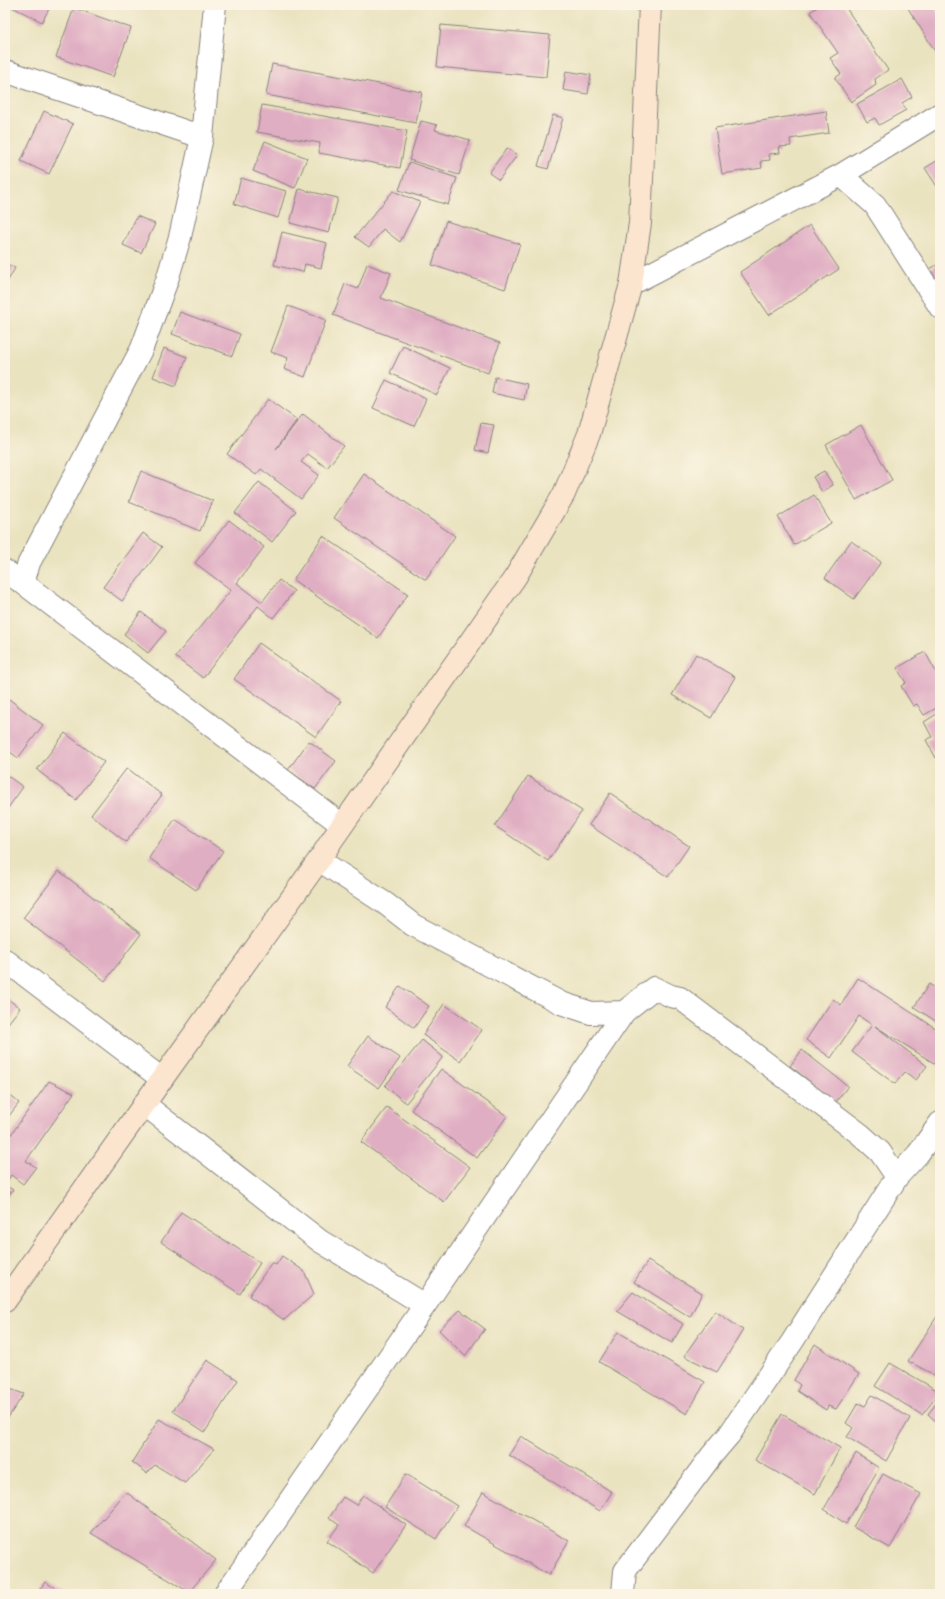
<svg xmlns="http://www.w3.org/2000/svg" width="945" height="1599" viewBox="0 0 945 1599" font-family="'Comic Neue',sans-serif">
  <style>
    .building { fill: #e0aec3 }
    .lines { fill: none; stroke-linecap: round; stroke-linejoin: round }
    .street-casing { stroke: #86827e; stroke-width: 24 }
    .secondary-casing { stroke: #86827e; stroke-width: 24 }
    .street { stroke: #fff; stroke-width: 22 }
    .secondary { stroke: #fbe5cf; stroke-width: 22 }
  </style>
  <rect width="100%" height="100%" fill="#fcf5e5"/>
  <filter id="ink" filterUnits="userSpaceOnUse"><feTurbulence type="fractalNoise" baseFrequency=".025" numOctaves="2"/><feDisplacementMap in="SourceGraphic" scale="8" xChannelSelector="R" yChannelSelector="G"/><feConvolveMatrix kernelMatrix="1 2 1 2 8 2 1 2 1" color-interpolation-filters="sRGB"/></filter>
  <filter id="wash" filterUnits="userSpaceOnUse"><feTurbulence type="fractalNoise" baseFrequency=".012" numOctaves="4" result="noise"/><feDisplacementMap in="SourceGraphic" scale="16" xChannelSelector="R" yChannelSelector="G"/><feGaussianBlur stdDeviation="0.9" result="paint"/><feColorMatrix in="noise" values="0 0 0 0 0 0 0 0 0 0 0 0 0 0 0 0 0 1.4 0 .05"/><feComposite in="paint" operator="in"/></filter>
  <g filter="url(#wash)">
    <rect width="100%" height="100%" fill="#eae3c0"/>
    <g id="blocks">
      <path class="building" d="M 8,5 L 51,5 L 42,22 Z
        M 820,5 L 844,5 L 888,70 L 875,79 L 876,85 L 851,102 L 835,78 L 841,74 L 830,58 L 838,53 L 810,12 Z
        M 906,5 L 933,5 L 940,16 L 940,59 Z
        M 74,8 L 131,28 L 113,77 L 56,57 Z
        M 441,25 L 550,35 L 546,77 L 437,67 Z
        M 272,64 L 422,92 L 416,123 L 266,95 Z
        M 566,71 L 591,75 L 588,94 L 563,90 Z
        M 902,79 L 912,97 L 902,103 L 906,110 L 879,125 L 875,118 L 867,122 L 857,104 Z
        M 262,105 L 407,131 L 400,168 L 319,153 L 320,143 L 257,132 Z
        M 44,111 L 73,124 L 49,174 L 21,161 Z
        M 826,111 L 829,133 L 790,139 L 791,146 L 779,147 L 780,153 L 769,154 L 770,160 L 761,161 L 762,168 L 722,174 L 715,128 Z
        M 553,115 L 563,118 L 548,169 L 538,166 Z
        M 421,121 L 437,125 L 435,130 L 470,140 L 459,175 L 409,160 Z
        M 265,141 L 307,158 L 295,188 L 253,171 Z
        M 507,148 L 517,155 L 499,180 L 489,173 Z
        M 940,159 L 940,191 L 925,168 Z
        M 409,162 L 457,178 L 448,205 L 399,190 Z
        M 241,178 L 286,191 L 278,218 L 234,204 Z
        M 299,189 L 338,198 L 329,233 L 290,223 Z
        M 393,191 L 420,202 L 400,242 L 383,229 L 369,247 L 355,237 Z
        M 137,216 L 155,224 L 141,253 L 123,245 Z
        M 446,221 L 520,244 L 505,289 L 432,265 Z
        M 810,225 L 839,269 L 769,315 L 740,272 Z
        M 282,232 L 327,243 L 321,268 L 305,264 L 303,272 L 274,265 Z
        M 5,263 L 15,268 L 5,286 Z
        M 940,263 L 940,285 L 930,269 Z
        M 367,264 L 391,273 L 381,298 L 500,343 L 488,373 L 333,315 L 345,284 L 358,289 Z
        M 288,306 L 326,320 L 305,377 L 284,369 L 288,358 L 271,352 Z
        M 180,312 L 240,334 L 232,356 L 172,334 Z
        M 403,346 L 450,368 L 437,395 L 390,373 Z
        M 164,348 L 187,357 L 176,386 L 153,377 Z
        M 495,377 L 527,384 L 524,400 L 492,393 Z
        M 386,380 L 426,399 L 414,426 L 373,408 Z
        M 268,399 L 297,420 L 276,449 L 303,414 L 344,446 L 327,468 L 308,454 L 301,462 L 319,475 L 301,499 L 261,469 L 256,475 L 227,454 Z
        M 481,423 L 494,425 L 488,453 L 475,450 Z
        M 861,425 L 892,480 L 856,500 L 826,445 Z
        M 141,471 L 213,501 L 200,531 L 129,502 Z
        M 824,471 L 833,485 L 822,492 L 813,477 Z
        M 364,474 L 455,536 L 426,580 L 334,518 Z
        M 259,482 L 296,511 L 272,542 L 235,513 Z
        M 814,495 L 831,523 L 794,545 L 778,517 Z
        M 229,520 L 264,547 L 237,583 L 262,602 L 279,580 L 294,591 L 273,618 L 258,606 L 203,678 L 175,657 L 231,590 L 195,563 Z
        M 143,533 L 162,547 L 122,601 L 103,587 Z
        M 323,536 L 408,594 L 378,638 L 293,580 Z
        M 851,541 L 881,562 L 854,599 L 825,578 Z
        M 141,612 L 166,631 L 148,653 L 124,634 Z
        M 259,643 L 341,701 L 316,737 L 234,679 Z
        M 925,652 L 940,679 L 940,706 L 924,715 L 917,704 L 913,706 L 901,686 L 906,683 L 897,668 Z
        M 696,654 L 735,677 L 711,718 L 672,695 Z
        M 5,696 L 43,725 L 18,758 L 5,748 Z
        M 940,712 L 940,756 L 936,758 L 926,740 L 932,737 L 924,722 Z
        M 65,733 L 104,762 L 76,800 L 37,770 Z
        M 309,741 L 336,761 L 315,789 L 288,770 Z
        M 127,768 L 162,795 L 126,842 L 91,815 Z
        M 5,774 L 23,787 L 5,812 Z
        M 528,776 L 582,811 L 548,861 L 495,826 Z
        M 610,793 L 689,846 L 668,877 L 589,825 Z
        M 175,819 L 223,851 L 196,890 L 149,858 Z
        M 59,871 L 141,934 L 105,981 L 23,918 Z
        M 858,978 L 940,1031 L 940,1067 L 875,1026 L 927,1066 L 916,1080 L 905,1072 L 895,1084 L 852,1052 L 872,1025 L 859,1016 L 831,1058 L 806,1040 L 833,999 L 841,1005 Z
        M 929,984 L 940,991 L 940,1024 L 914,1007 Z
        M 400,986 L 429,1006 L 414,1028 L 385,1007 Z
        M 5,997 L 20,1008 L 5,1027 Z
        M 444,1004 L 482,1030 L 460,1061 L 423,1035 Z
        M 368,1036 L 400,1058 L 379,1088 L 347,1066 Z
        M 422,1040 L 443,1057 L 406,1103 L 385,1086 Z
        M 802,1050 L 848,1086 L 836,1102 L 790,1066 Z
        M 441,1069 L 507,1116 L 477,1158 L 411,1110 Z
        M 49,1081 L 74,1093 L 26,1161 L 36,1167 L 23,1184 L 11,1175 L 5,1185 L 13,1190 L 5,1200 L 5,1143 Z
        M 5,1091 L 19,1103 L 5,1121 Z
        M 387,1107 L 470,1167 L 444,1202 L 361,1142 Z
        M 181,1212 L 260,1263 L 240,1294 L 161,1242 Z
        M 282,1256 L 304,1271 L 314,1294 L 284,1320 L 249,1296 L 272,1262 L 276,1265 Z
        M 648,1261 L 702,1293 L 690,1317 L 634,1282 Z
        M 633,1292 L 683,1324 L 672,1343 L 617,1311 Z
        M 460,1310 L 485,1329 L 465,1356 L 439,1330 Z
        M 715,1311 L 743,1330 L 717,1372 L 684,1356 Z
        M 940,1312 L 940,1378 L 908,1361 Z
        M 618,1332 L 705,1382 L 687,1414 L 599,1362 Z
        M 815,1344 L 859,1374 L 836,1409 L 828,1406 L 826,1410 L 797,1391 L 800,1385 L 794,1380 Z
        M 207,1360 L 238,1380 L 205,1432 L 173,1411 Z
        M 890,1363 L 940,1392 L 922,1415 L 875,1386 Z
        M 7,1388 L 24,1394 L 5,1422 L 5,1391 Z
        M 872,1395 L 910,1418 L 886,1461 L 847,1437 L 853,1428 L 846,1423 L 858,1403 L 865,1406 Z
        M 940,1399 L 940,1425 L 928,1414 Z
        M 782,1414 L 840,1448 L 815,1494 L 755,1460 Z
        M 159,1419 L 214,1449 L 185,1483 L 155,1465 L 147,1473 L 132,1462 Z
        M 521,1436 L 612,1492 L 600,1511 L 509,1455 Z
        M 856,1453 L 879,1468 L 846,1524 L 824,1509 Z
        M 406,1474 L 457,1506 L 436,1539 L 385,1507 Z
        M 883,1474 L 921,1494 L 890,1548 L 853,1527 Z
        M 126,1492 L 216,1560 L 189,1592 L 91,1533 Z
        M 483,1492 L 569,1541 L 549,1575 L 464,1526 Z
        M 363,1495 L 406,1525 L 373,1573 L 327,1541 L 339,1525 L 329,1518 L 343,1497 L 356,1505 Z
        M 45,1582 L 65,1594 L 37,1594 Z"/>
    </g>
  </g>
  <g filter="url(#ink)">
    <use href="#blocks" fill-opacity="0" stroke="#86827e" stroke-width="1"/>
    <g class="lines">
      <defs>
        <path id="street" d="M 215,5 L 202,137 L 180,237 L 167,280 L 142,348 L 29,563 L 23,583 L 342,825
          M 5,71 L 202,137
          M 841,175 L 875,205 L 940,307
          M 631,284 L 841,175 L 940,114
          M 5,571 L 23,583
          M 319,860 L 386,904 L 413,925 L 561,1003 L 591,1013 L 624,1012
          M 5,960 L 162,1079
          M 144,1104 L 320,1241 L 425,1305
          M 225,1594 L 425,1305 L 624,1012 L 654,988 L 671,996 L 680,998 L 860,1134 L 880,1152 L 897,1177
          M 623,1594 L 625,1571 L 712,1455 L 729,1435 L 792,1342 L 897,1177 L 918,1154 L 940,1123"/>
        <path id="secondary" d="M 5,1301 L 162,1079 L 319,860 L 332,840 L 516,576 L 564,494 L 589,434 L 631,284 L 640,223 L 650,5"/>
      </defs>
      <use href="#street" class="street-casing"/>
      <use href="#secondary" class="secondary-casing"/>
      <use href="#street" class="street"/>
      <use href="#secondary" class="secondary"/>
    </g>
  </g>
  <rect width="945" height="1599" fill="none" stroke="#fcf5e5" stroke-width="20"/>
</svg>
